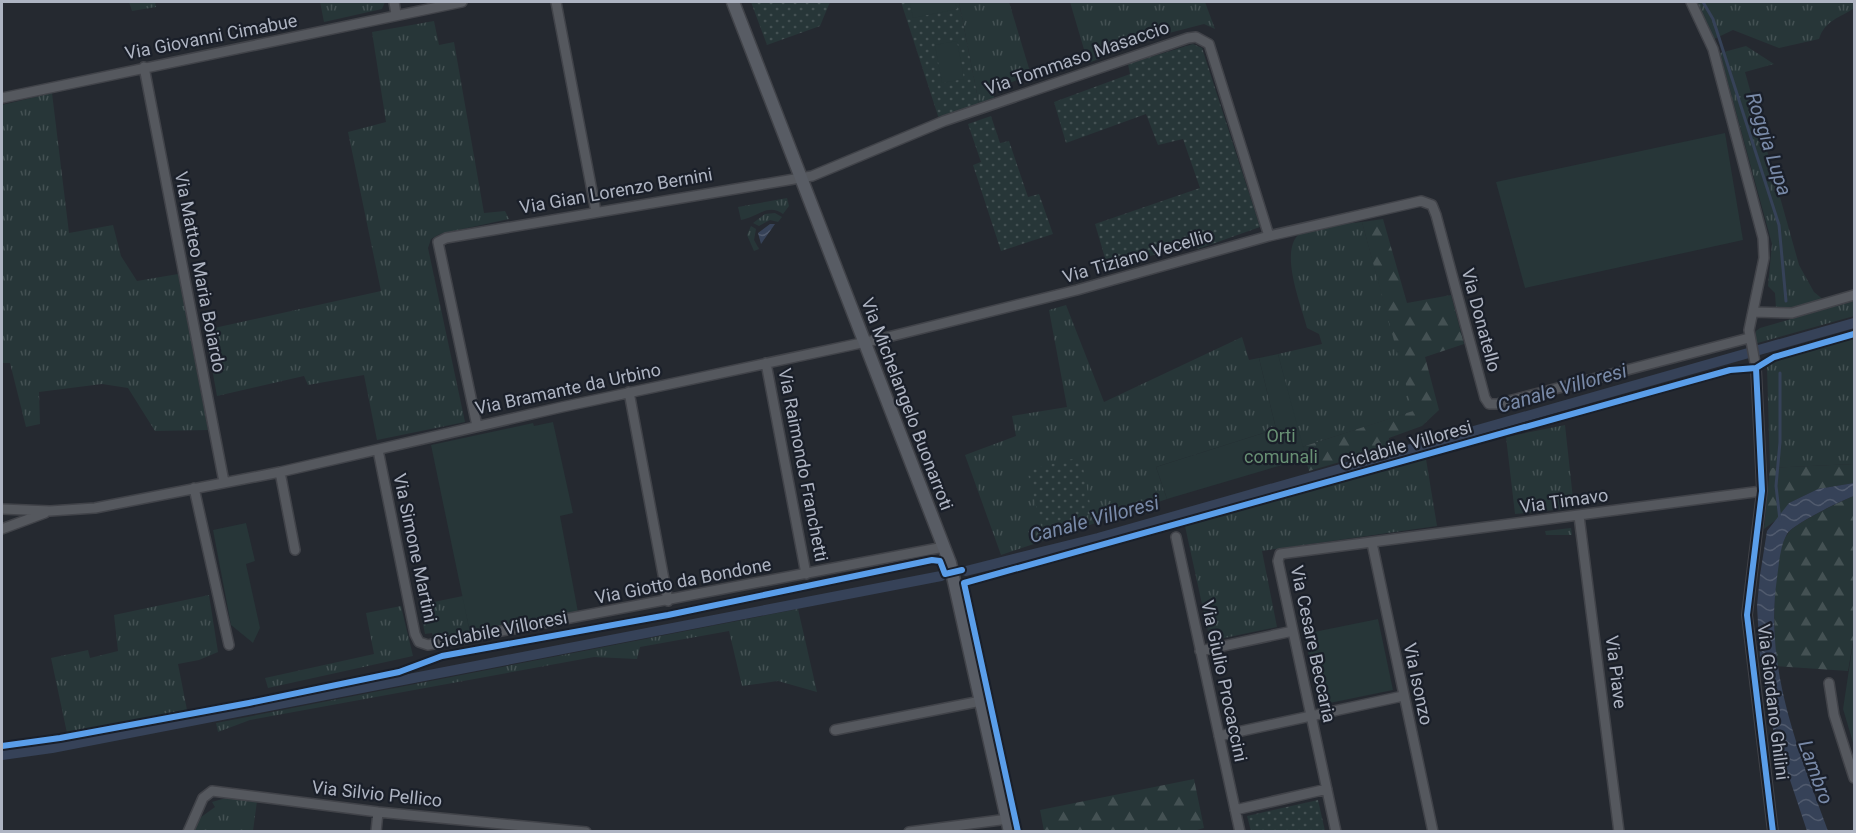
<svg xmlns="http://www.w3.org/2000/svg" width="1856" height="833" viewBox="0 0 1856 833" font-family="Roboto,sans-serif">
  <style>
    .grass { fill: url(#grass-tufts) }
    .forest { fill: url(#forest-firs) }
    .park { fill: url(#park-dots) }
    .garden { fill: #273638 }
    .water { fill: url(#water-waves) }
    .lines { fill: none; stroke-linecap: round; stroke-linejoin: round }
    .stream { stroke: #364258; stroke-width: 3 }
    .canal { stroke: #364258; stroke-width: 10 }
    .street-casing { stroke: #414349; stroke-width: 12 }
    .secondary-casing { stroke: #414349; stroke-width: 15 }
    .street { stroke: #55585e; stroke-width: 9 }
    .secondary { stroke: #585c64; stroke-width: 12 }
    .cycleway-casing { stroke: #1a1f29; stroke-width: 10 }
    .cycleway { stroke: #5a9eea; stroke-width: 6 }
    .labels { text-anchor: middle; stroke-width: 4.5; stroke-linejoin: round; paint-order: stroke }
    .street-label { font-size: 18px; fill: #aeb4c2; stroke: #1a1f29 }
    .park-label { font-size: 18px; fill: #689074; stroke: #1a1f29 }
    .water-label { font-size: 20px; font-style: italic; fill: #798aa8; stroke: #1a1f29 }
  </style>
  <defs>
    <pattern id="grass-tufts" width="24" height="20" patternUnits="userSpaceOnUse" patternTransform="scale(1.5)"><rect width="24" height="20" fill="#273638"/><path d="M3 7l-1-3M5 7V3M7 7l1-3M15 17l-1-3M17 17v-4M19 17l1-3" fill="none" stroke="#445153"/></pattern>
    <pattern id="forest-firs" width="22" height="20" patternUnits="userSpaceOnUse" patternTransform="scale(1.5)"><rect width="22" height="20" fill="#273638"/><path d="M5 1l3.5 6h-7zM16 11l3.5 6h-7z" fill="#445153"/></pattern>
    <pattern id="park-dots" width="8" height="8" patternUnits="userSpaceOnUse" patternTransform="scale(1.5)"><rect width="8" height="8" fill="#273638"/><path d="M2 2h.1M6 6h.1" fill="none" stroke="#445153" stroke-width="1.8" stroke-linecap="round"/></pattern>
    <pattern id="water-waves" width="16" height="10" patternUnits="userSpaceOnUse" patternTransform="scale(1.5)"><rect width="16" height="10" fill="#364258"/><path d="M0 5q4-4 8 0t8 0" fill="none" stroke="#515b6e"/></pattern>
  </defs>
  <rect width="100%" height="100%" fill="#252930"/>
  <path class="grass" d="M 129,2 L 155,2 L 156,7 L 132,11 Z
    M 320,2 L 385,2 L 382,9 L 324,22 Z
    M 959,2 L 1009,2 L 1031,75 L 993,89 L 994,98 L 979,104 Z
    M 1070,2 L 1205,2 L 1215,29 L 1204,24 L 1169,33 L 1088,63 Z
    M 1694,2 L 1854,2 L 1854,8 C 1840,18 1825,20 1819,39 L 1779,48 L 1733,30 L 1714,39 Z
    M 434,21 L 439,45 L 454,42 L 484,213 L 505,211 L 509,219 L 440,234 L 431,239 L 428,248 L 465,422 L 377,440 L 364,375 L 308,385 L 304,376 L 217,396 L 205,330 L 381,291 L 348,132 L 386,122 L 372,32 Z
    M 1746,46 L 1774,64 L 1745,72 L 1799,265 L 1814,292 L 1825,301 L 1799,307 L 1776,308 L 1775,293 L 1768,286 L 1772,244 L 1720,53 Z
    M 52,93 L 69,233 L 113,225 L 121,256 L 137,281 L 178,274 L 208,430 L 155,431 L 128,388 L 102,384 L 39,392 L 40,424 L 26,427 L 10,363 L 2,363 L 2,105 Z
    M 787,198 L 789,206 L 783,214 C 768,203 757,217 741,220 L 738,207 Z
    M 775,213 L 782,217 L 778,222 L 770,220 L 759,226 L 753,223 L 765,214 Z
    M 1362,222 L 1414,411 L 1302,447 L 1278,354 L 1322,344 L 1319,334 L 1307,328 C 1301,304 1277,247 1302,232 C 1315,225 1347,224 1362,222 Z
    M 751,226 L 756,229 L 754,240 L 759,249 L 754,251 L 747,235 Z
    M 1854,301 L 1854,316 L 1754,344 L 1756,331 L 1760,328 Z
    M 1066,305 L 1104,402 L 1242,337 L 1249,360 L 1259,358 L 1276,429 L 1156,467 L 1167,499 L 1001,555 L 965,455 L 1016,436 L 1012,416 L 1067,407 L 1049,310 Z
    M 1854,337 L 1854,464 L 1770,468 L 1767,367 L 1777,359 Z
    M 1565,425 L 1574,508 L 1515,514 L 1506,437 Z
    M 1426,459 L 1437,526 L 1262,551 L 1277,627 L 1210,641 L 1185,526 Z
    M 1571,528 L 1572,535 L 1546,535 L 1545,531 Z
    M 209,595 L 218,652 L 199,660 L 178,664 L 187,710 L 67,733 L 51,658 L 88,650 L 90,658 L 118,651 L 114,615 Z
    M 463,596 L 470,633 L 434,640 L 432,633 L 425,634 L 419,605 Z
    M 401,606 L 413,656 L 268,688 L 265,678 L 374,654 L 366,613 Z
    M 798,609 L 817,692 L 778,681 L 742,686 L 729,631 L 640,647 L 637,659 L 594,657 L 250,720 L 218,732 L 216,723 Z
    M 229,797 L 257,801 L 253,831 L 192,832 L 197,820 L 215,807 L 212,802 Z"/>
  <path class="forest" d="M 1383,219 L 1407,303 L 1451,295 L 1464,344 L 1425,357 L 1439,410 L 1422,426 L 1389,438 L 1388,448 L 1309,471 L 1302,447 L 1413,411 L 1362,222 Z
    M 1854,464 L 1854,483 L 1818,489 L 1789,503 L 1780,517 L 1764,529 L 1770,468 Z
    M 1854,496 L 1854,636 L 1848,671 L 1776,666 C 1775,633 1769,557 1789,532 C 1796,523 1843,500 1854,496 Z
    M 1194,779 L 1204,828 L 1190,832 L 1044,831 L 1040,810 Z"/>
  <path class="park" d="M 751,2 L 830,2 L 820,26 L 767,45 Z
    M 901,2 L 959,2 L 979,104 L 939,119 Z
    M 1193,44 L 1202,48 L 1260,227 L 1198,249 L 1196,243 L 1108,268 L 1095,224 L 1200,188 L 1183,139 L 1158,145 L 1146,114 L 1066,143 L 1054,102 L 1130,74 L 1128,64 Z
    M 991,116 L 1000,143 L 1009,141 L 1028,197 L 1039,194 L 1053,234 L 1001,251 L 973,165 L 981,162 L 968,124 Z
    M 1081,457 L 1092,514 L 1042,529 L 1027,470 Z
    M 1318,800 L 1325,831 L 1251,831 L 1247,816 Z"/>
  <path class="garden" d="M 910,2 L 955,2 L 957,9 L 913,18 Z
    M 957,41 L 964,79 L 942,83 L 935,45 Z
    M 1725,133 L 1743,240 L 1525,288 L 1496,182 Z
    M 1278,354 L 1306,458 L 1167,499 L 1156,467 L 1276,429 L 1259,358 Z
    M 553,422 L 573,513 L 560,516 L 578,612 L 470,633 L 431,445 L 533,423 L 534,426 Z
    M 246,523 L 255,561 L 246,564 L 260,628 L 253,643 L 231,625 L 213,530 Z
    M 1378,619 L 1393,690 L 1320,705 L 1304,634 Z
    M 1854,636 L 1854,746 L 1843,709 Z"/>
  <path class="water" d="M 770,224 L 775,224 L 761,244 L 758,233 Z
    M 1854,483 L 1854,496 C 1842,500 1793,524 1787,534 C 1780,546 1779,564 1777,578 C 1764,668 1798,749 1828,831 L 1807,831 L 1771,723 L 1760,658 L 1757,606 L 1760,575 L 1767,531 L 1789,503 L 1818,489 Z"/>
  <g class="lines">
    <path class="stream" d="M 1703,2 L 1713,19 L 1779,225 L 1786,301
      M 1780,373 L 1780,442 L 1776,486 L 1780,520"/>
    <path class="canal" d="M 966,571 L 1098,538 L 1854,323
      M 2,755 L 52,748 L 941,576"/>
    <defs>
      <path id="street" d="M 394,2 L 396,14
        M 556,2 L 596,212
        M 1691,2 L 1713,49 L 1763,238 L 1764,258 L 1749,330 L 1756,368 L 1762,491 L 1747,615 L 1773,832
        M 144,67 L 224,482
        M 2,98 L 462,2
        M 1753,312 L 1792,313 L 1854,295
        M 766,363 L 806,574
        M 629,392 L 668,601
        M 477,426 L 438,242 L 446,238 L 812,176 L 944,121 L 1188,38 L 1196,37 L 1209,44 L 1269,236
        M 378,450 L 415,634 L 419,642 L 428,645 L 944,547
        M 280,472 L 295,550
        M 194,488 L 229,645
        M 2,509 L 50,511 L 95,508 L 280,472 L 562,407 L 880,339 L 1077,290 L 1269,236 L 1421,201 L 1432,205 L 1436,215 L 1485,398 L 1489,404 L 1497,404 L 1749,338
        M 1579,516 L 1619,832
        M 2,529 L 45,513
        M 1176,537 L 1240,832
        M 1372,543 L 1433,832
        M 1200,651 L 1293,631
        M 1829,683 L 1834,715 L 1854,778
        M 835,730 L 981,701
        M 1219,736 L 1403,696
        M 1235,810 L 1327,789
        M 188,832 L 203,798 L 212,791 L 378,812 L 586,832
        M 376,832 L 378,812
        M 909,832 L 1008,819
        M 1336,832 L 1278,561 L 1280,554 L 1762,491"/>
      <path id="secondary" d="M 733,2 L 950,563 L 1010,832"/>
    </defs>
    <use href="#street" class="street-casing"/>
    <use href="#secondary" class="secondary-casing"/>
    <use href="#street" class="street"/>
    <use href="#secondary" class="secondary"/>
    <defs>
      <path id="cycleway" d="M 1756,368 L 1762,491 L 1747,615 L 1773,832
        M 2,746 L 60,738 L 249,703 L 399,672 L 442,656 L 668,615 L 932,560 L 940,561 L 945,574 L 962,570
        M 1018,832 L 964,583 L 1730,370 L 1756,368 L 1774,357 L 1854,334"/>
    </defs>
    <use href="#cycleway" class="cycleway-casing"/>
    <use href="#cycleway" class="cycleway"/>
  </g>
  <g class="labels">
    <g class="street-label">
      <text transform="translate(211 37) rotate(-11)" y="6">Via Giovanni Cimabue</text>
      <text transform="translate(1077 58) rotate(-19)" y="6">Via Tommaso Masaccio</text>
      <text transform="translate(616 191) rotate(-10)" y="6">Via Gian Lorenzo Bernini</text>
      <text transform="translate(1138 256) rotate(-16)" y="6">Via Tiziano Vecellio</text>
      <text transform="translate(200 272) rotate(79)" y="6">Via Matteo Maria Boiardo</text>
      <text transform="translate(1481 320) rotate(75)" y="6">Via Donatello</text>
      <text transform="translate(568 389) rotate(-12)" y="6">Via Bramante da Urbino</text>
      <text transform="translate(907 404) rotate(69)" y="6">Via Michelangelo Buonarroti</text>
      <text transform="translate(1406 445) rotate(-16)" y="6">Ciclabile Villoresi</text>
      <text transform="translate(803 465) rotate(79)" y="6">Via Raimondo Franchetti</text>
      <text transform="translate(1564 501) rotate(-8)" y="6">Via Timavo</text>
      <text transform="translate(415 548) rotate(78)" y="6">Via Simone Martini</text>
      <text transform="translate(683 581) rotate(-11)" y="6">Via Giotto da Bondone</text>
      <text transform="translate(500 630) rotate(-11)" y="6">Ciclabile Villoresi</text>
      <text transform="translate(1313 644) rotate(78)" y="6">Via Cesare Beccaria</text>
      <text transform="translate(1616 672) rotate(83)" y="6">Via Piave</text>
      <text transform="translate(1224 681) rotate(78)" y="6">Via Giulio Procaccini</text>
      <text transform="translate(1418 684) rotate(78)" y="6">Via Isonzo</text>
      <text transform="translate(1773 702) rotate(83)" y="6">Via Giordano Ghilini</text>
      <text transform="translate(377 794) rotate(6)" y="6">Via Silvio Pellico</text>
    </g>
    <g class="park-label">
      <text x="1281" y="442">Orti<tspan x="1281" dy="21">comunali</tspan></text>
    </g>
    <g class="water-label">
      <text transform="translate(1769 144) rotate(72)" y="7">Roggia Lupa</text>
      <text transform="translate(1562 388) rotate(-16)" y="7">Canale Villoresi</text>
      <text transform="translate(1094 519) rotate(-15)" y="7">Canale Villoresi</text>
      <text transform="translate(1816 772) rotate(70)" y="7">Lambro</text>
    </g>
  </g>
  <rect width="1856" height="833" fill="none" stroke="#aeb4c2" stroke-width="6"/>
</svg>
